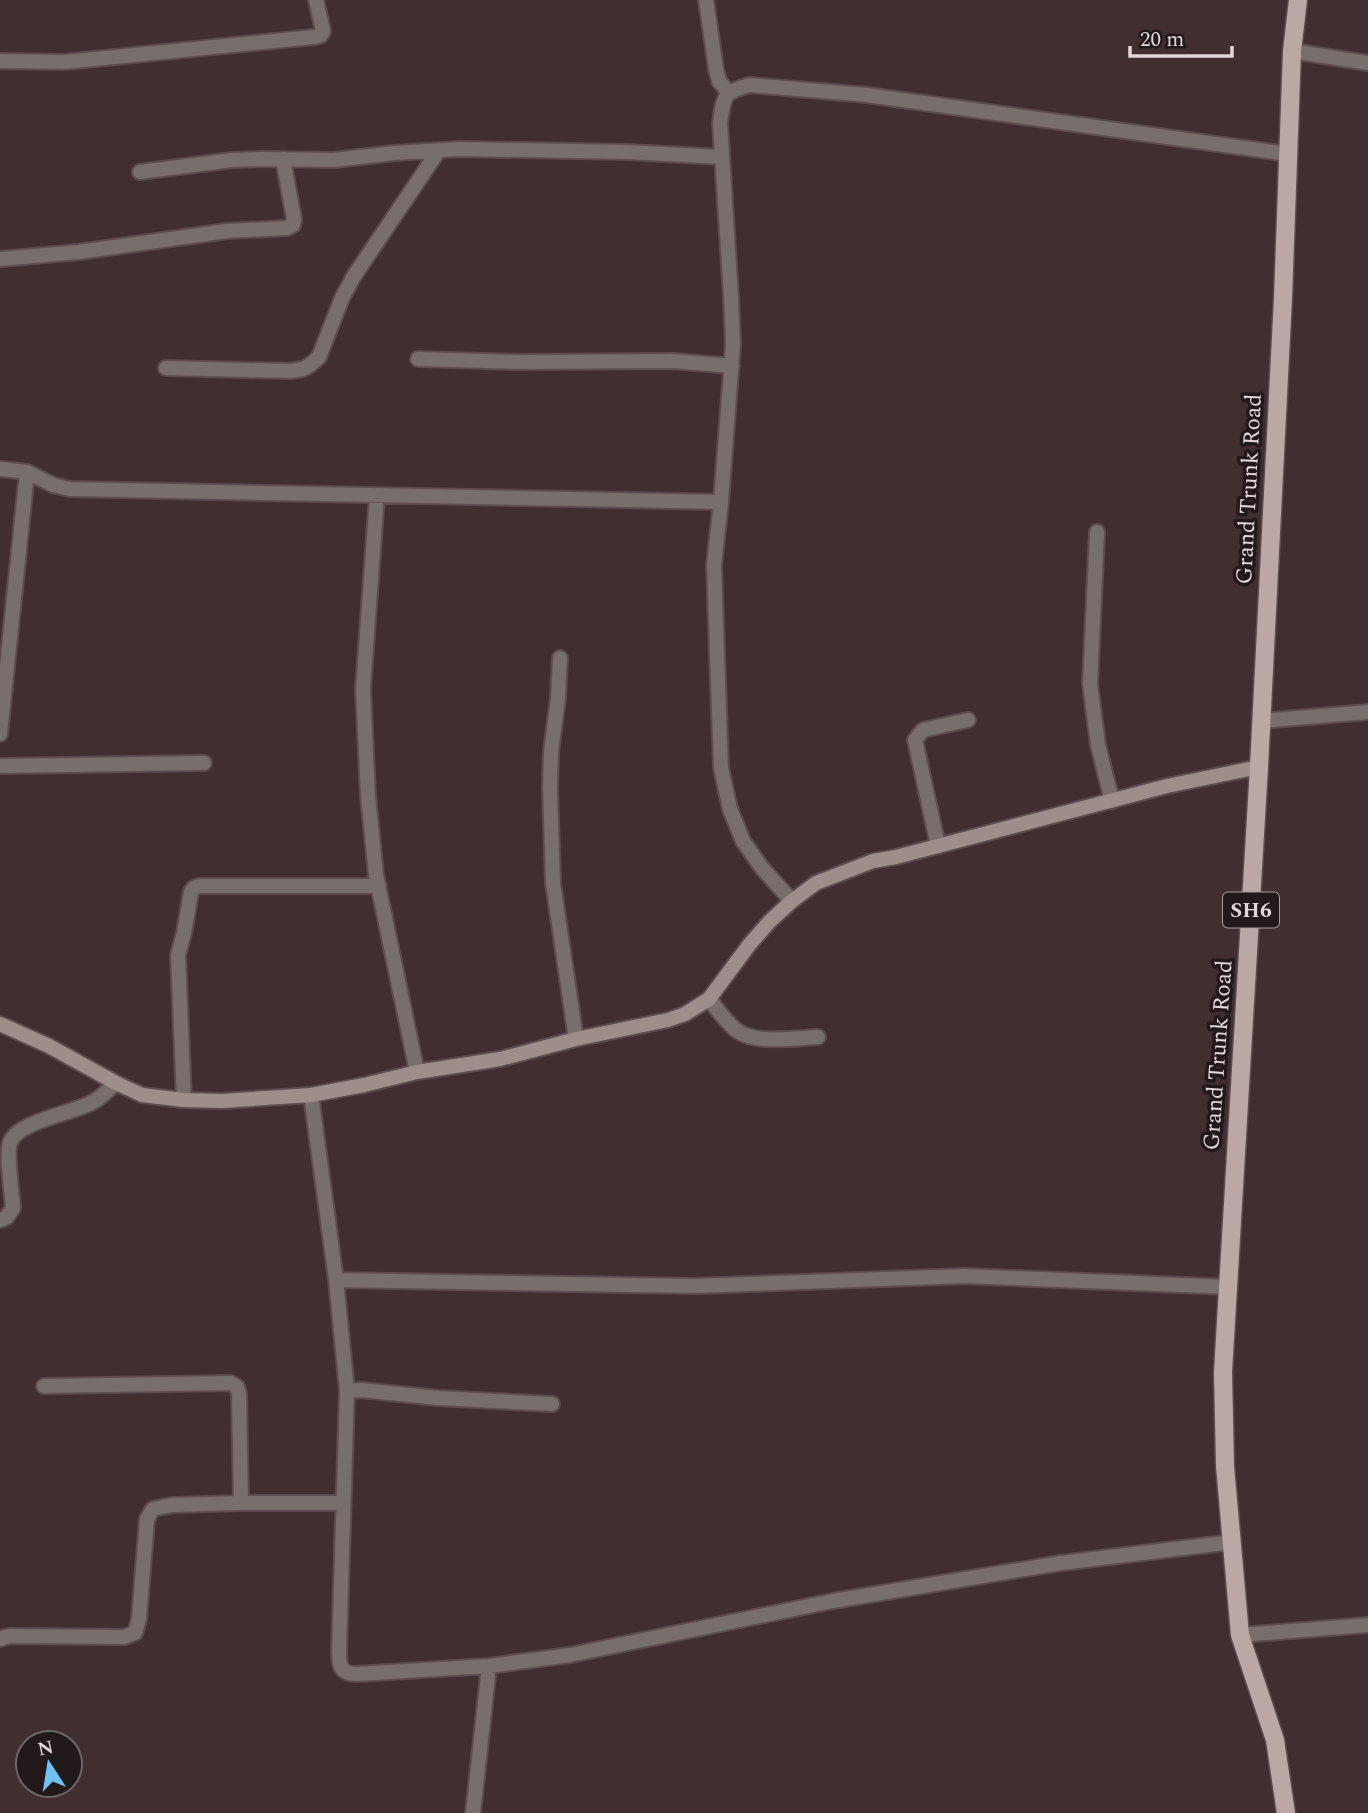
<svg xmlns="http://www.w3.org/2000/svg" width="1368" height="1813" viewBox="0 0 1368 1813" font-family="Spectral,serif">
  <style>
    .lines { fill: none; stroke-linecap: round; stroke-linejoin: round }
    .lane-casing { stroke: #5d4c4f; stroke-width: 18 }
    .street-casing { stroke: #5d4c4f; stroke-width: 18 }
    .secondary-casing { stroke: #5d4c4f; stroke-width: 18 }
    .primary-casing { stroke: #5d4c4f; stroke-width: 21 }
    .lane { stroke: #786e6c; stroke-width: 14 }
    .street { stroke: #786e6c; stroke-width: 14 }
    .secondary { stroke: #9e8e8b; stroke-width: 14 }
    .primary { stroke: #bba7a3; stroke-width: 18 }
    .labels { text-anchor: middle; stroke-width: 7; stroke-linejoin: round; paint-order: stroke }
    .shield { fill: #21191a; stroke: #a89d9f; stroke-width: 2 }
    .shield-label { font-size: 21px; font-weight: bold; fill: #e2d6d8 }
    .street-label { font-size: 23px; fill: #e2d6d8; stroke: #21191a }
  </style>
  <rect width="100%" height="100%" fill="#402e31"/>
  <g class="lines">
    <defs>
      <path id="lane" d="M 347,1391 L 361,1390 L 438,1398 L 552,1404"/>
      <path id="street" d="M 706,0 L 716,69 L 719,81 L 729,93
        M 1292,51 L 1368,63
        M 0,61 L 65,62 L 314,37 L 321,35 L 323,31 L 316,0
        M 140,172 L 232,160 L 261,159 L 334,160 L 394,153 L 459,149 L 628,152 L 722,157
        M 0,259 L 79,252 L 227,231 L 287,228 L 293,225 L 294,219 L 283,159
        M 418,359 L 518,362 L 673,361 L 732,366
        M 166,368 L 291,371 L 303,369 L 310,365 L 319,357 L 342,298 L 354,276 L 439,150
        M 0,469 L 27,472 L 53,485 L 70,489 L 721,502
        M 377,495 L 363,689 L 368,796 L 376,875 L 417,1072
        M 1097,532 L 1090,684 L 1098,745 L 1112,801
        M 560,658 L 558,698 L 551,752 L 550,788 L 553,883 L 576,1039
        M 1261,721 L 1368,712
        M 0,734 L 27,472
        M 0,766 L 204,763
        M 938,846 L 915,740 L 923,730 L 968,720
        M 792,901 L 762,868 L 743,841 L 730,809 L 721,768 L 714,565 L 721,502 L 733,344 L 731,297 L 720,123 C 724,97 722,92 750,85 L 867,95 L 1288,154
        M 709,999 C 718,1010 728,1025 739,1032 C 758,1044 796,1038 818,1037
        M 311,1095 L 336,1280 L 347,1391 L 339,1652 C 339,1666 341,1674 356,1674 L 489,1666 L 570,1655 L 833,1601 L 1061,1563 L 1232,1542
        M 184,1100 L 178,955 L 184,933 L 191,892 L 194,888 L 199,886 L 379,886
        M 0,1220 L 7,1217 L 13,1208 C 12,1194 6,1154 10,1143 C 16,1122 72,1113 91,1103 C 100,1099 108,1090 116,1083
        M 336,1280 L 693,1286 L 965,1276 L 1229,1287
        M 44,1386 L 231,1383 L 237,1387 L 239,1394 L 241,1503
        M 1240,1635 L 1368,1625
        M 0,1639 L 9,1636 L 124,1637 L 135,1633 L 139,1619 L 147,1519 L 153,1509 L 172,1505 L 241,1503 L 342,1503
        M 473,1813 L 489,1666"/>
      <path id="secondary" d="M 0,1024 L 49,1046 L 116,1083 L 142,1095 L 184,1100 L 222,1101 L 311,1095 L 364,1085 L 417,1072 L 500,1059 L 576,1039 L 668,1020 L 685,1014 L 709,999 L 749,945 L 770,921 L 792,901 L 816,883 L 873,861 L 896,857 L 1167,786 L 1259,767"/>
      <path id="primary" d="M 1286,1813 L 1275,1740 L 1240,1635 L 1225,1466 L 1223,1372 L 1259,767 L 1283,298 L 1292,51 L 1298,0"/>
    </defs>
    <use href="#lane" class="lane-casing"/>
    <use href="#street" class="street-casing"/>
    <use href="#secondary" class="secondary-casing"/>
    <use href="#primary" class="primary-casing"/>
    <use href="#lane" class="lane"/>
    <use href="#street" class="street"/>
    <use href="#secondary" class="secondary"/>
    <use href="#primary" class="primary"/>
  </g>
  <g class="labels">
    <rect class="shield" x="1223" y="892.5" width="56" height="35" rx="5"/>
    <g class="shield-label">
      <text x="1251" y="917">SH6</text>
    </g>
    <g class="street-label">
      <text transform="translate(1248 489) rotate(-87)" y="8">Grand Trunk Road</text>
      <text transform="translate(1217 1055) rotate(-86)" y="8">Grand Trunk Road</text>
    </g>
  </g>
  <g transform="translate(49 1764) rotate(348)"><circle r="33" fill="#21191a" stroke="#6e6566" stroke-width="2"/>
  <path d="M0-5L12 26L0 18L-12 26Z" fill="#71c1f5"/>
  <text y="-10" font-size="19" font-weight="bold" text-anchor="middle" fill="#e2d6d8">N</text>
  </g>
  <path d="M1130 46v10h102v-10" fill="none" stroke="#e2d6d8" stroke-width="3.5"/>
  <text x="1140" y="46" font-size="21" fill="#e2d6d8" stroke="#21191a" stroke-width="5" paint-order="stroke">20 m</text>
</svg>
